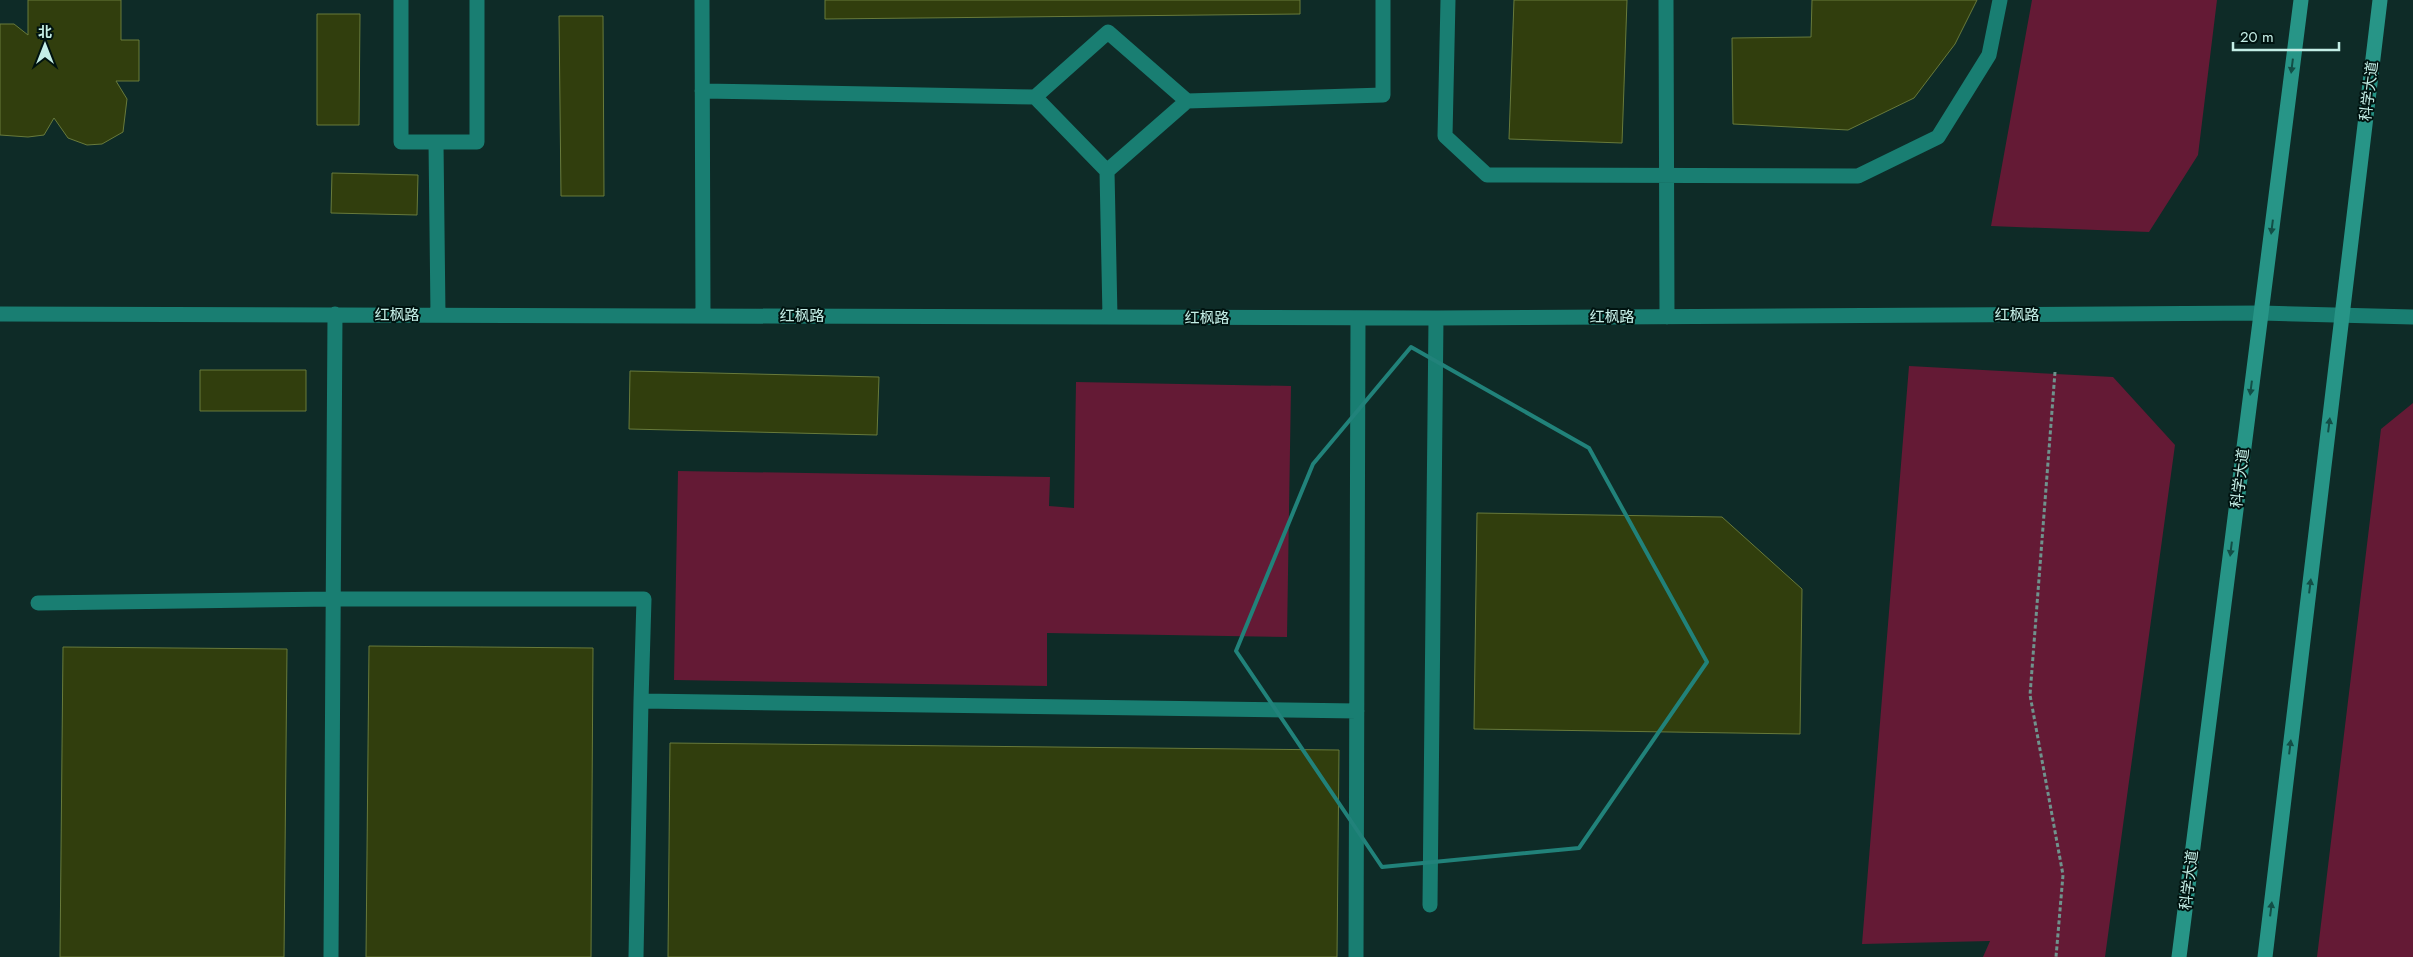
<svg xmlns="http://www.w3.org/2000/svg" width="2413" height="957" viewBox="0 0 2413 957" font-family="Jost,'Noto Sans SC',sans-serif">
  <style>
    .green { fill: #641a35 }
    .building { fill: #313e0d; stroke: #687a3b }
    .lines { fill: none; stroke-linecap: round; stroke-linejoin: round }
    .path { stroke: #6f938d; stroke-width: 3; stroke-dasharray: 4 2.5; stroke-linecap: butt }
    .minor { stroke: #197e72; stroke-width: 15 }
    .major { stroke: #279587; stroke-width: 15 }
    .oneway { fill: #124e46 }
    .marked { fill: none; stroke: #21827a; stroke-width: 4; stroke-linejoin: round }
    .labels { text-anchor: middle; stroke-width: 4; stroke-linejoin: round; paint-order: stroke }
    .street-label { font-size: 15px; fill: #c4eee6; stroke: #001310 }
  </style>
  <rect width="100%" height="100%" fill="#0e2b27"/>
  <path class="green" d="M 2032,0 L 2217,0 L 2198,155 L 2149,232 L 1991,226 Z
    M 1909,366 L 2113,377 L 2175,445 L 2105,957 L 1983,957 L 1990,941 L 1862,944 Z
    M 1076,382 L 1291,386 L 1287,637 L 1047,633 L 1047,686 L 674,680 L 678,471 L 1050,477 L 1049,506 L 1074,508 Z
    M 2413,403 L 2413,957 L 2317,957 L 2381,429 Z"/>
  <path class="building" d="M 28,0 L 121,0 L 121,40 L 139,40 L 139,81 L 116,81 L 127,99 L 123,132 L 102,144 L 87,145 L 68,138 L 54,118 L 44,135 L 28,137 L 0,135 L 0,24 L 14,24 L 28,35 Z
    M 825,0 L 1300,0 L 1300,14 L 825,19 Z
    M 1514,0 L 1627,0 L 1622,143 L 1509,139 Z
    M 1812,0 L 1977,0 L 1955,44 L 1914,98 L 1848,130 L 1733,124 L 1732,38 L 1811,37 Z
    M 317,14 L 360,14 L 359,125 L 317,125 Z
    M 559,16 L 603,16 L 604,196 L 561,196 Z
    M 332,173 L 418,175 L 417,215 L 331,213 Z
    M 200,370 L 306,370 L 306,411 L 200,411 Z
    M 630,371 L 879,377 L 877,435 L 629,429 Z
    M 1477,513 L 1722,517 L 1802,589 L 1800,734 L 1474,729 Z
    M 369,646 L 593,648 L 591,957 L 366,957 Z
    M 63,647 L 287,649 L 284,957 L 60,957 Z
    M 670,743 L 1339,750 L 1337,957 L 668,957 Z"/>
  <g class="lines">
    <path class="path" d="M 2055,372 L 2030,695 L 2063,875 L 2056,957"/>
    <path class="minor" d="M 401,0 L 401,142 L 477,142 L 477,0
      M 702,0 L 703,316
      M 1448,0 L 1445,136 L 1487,175 L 1858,176 L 1938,137 L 1989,55 L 2000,0
      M 1666,0 L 1667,317
      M 702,91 L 1035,97 L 1108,32 L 1187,101
      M 1035,97 L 1107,171
      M 436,143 L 438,315
      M 0,314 L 1436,318 L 2261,313 L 2413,317
      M 1110,317 L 1107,171 L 1187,101 L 1383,95 L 1383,0
      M 38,603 L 333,599 L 644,599 L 641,701 L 1357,711
      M 1430,905 L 1436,318
      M 331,957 L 335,314
      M 636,957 L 641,701
      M 1356,957 L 1358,318"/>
    <path class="major" d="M 2179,957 L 2301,0
      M 2265,957 L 2380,0"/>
  </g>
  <defs><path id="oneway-solid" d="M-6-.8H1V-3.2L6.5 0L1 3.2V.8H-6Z" transform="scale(1.25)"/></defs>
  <g class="oneway">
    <use href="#oneway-solid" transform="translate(2292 66) rotate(97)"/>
    <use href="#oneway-solid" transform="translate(2272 227) rotate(97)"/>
    <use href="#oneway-solid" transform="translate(2251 388) rotate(97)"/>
    <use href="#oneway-solid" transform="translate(2329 425) rotate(-83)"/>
    <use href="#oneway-solid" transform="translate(2231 549) rotate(97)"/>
    <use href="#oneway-solid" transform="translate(2310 586) rotate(-83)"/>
    <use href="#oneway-solid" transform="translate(2290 747) rotate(-83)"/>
    <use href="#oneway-solid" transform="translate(2271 909) rotate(-83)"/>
  </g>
  <path class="marked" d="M 1411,347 L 1589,448 L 1707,662 L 1579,848 L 1382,867 L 1236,651 L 1313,464 Z"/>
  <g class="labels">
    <g class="street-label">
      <text transform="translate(2369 91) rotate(-83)" y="5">科学大道</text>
      <text x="397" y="320">红枫路</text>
      <text x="2017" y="320">红枫路</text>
      <text x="802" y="321">红枫路</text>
      <text x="1612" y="322">红枫路</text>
      <text x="1207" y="323">红枫路</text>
      <text transform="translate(2240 478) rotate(-83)" y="5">科学大道</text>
      <text transform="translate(2189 880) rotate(-83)" y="5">科学大道</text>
    </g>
  </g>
  <g transform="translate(45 45)" stroke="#001310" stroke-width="4" paint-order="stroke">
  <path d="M0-4L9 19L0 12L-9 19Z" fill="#c4eee6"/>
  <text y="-8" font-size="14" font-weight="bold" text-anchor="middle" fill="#c4eee6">北</text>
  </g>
  <path d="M2233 42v8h106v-8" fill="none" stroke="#c4eee6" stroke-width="2.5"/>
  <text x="2240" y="42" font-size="15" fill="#c4eee6" stroke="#001310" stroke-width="4" paint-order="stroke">20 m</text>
</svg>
